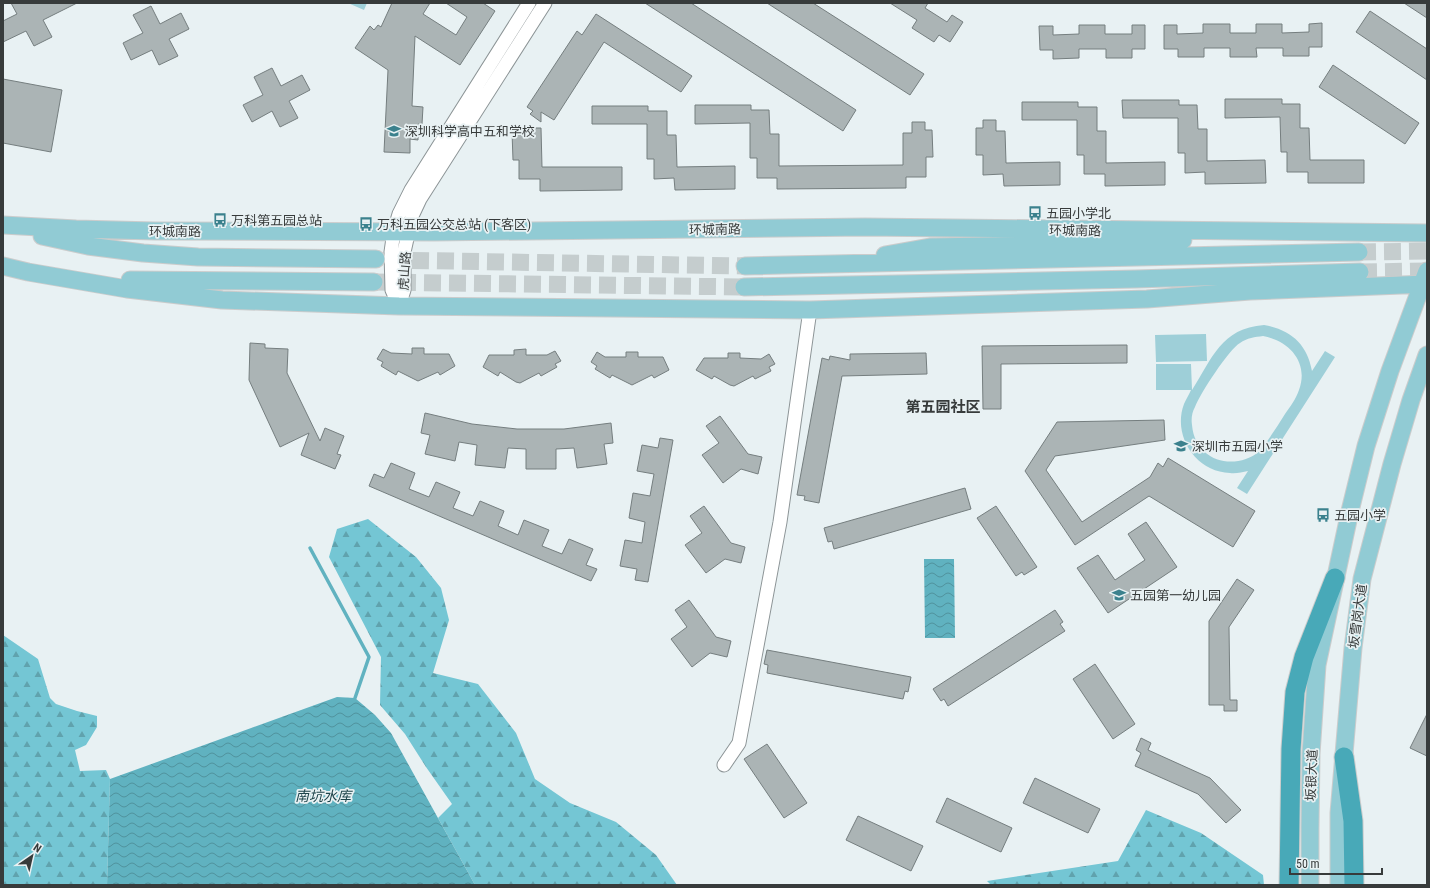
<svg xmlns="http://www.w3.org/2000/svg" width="1430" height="888" viewBox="0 0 1430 888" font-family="'Roboto Condensed','Noto Sans SC',sans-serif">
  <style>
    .forest { fill: url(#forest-firs) }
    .garden { fill: #9ecfd8; fill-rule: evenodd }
    .water { fill: url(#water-waves) }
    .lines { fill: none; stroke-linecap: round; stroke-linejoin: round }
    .stream { stroke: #60b2c0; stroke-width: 3.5 }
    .building { fill: #abb4b5; stroke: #757e7f }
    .major-tunnel { stroke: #c5cdce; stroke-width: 17; stroke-dasharray: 17 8; stroke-linecap: butt }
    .minor-casing { stroke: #8c9496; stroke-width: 15 }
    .major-casing { stroke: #cbcccc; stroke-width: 19 }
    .highway-casing { stroke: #cbcccc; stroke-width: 21 }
    .minor { stroke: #fff; stroke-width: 13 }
    .major { stroke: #91cbd4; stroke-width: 17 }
    .highway { stroke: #48a9b8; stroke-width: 19 }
    .labels { text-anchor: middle; stroke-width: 3.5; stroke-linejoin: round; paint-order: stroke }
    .poi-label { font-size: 13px; fill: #373b3b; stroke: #e8f1f3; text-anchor: start }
    .street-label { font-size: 13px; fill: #373b3b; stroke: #e8f1f3 }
    .water-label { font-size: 14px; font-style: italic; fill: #1e444b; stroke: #e8f1f3 }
    .quarter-label { font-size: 15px; font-weight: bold; fill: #373b3b; stroke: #e8f1f3 }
  </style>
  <defs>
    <pattern id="forest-firs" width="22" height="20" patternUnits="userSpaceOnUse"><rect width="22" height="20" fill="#74c6d4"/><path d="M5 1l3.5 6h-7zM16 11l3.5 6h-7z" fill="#60a2ad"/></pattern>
    <pattern id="water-waves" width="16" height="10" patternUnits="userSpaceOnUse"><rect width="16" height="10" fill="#60b2c0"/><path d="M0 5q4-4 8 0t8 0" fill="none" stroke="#50929d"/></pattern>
  </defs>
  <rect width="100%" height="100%" fill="#e8f1f3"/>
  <path class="forest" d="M 368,519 L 416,557 L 441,588 L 449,620 L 433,673 L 478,684 L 516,733 L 535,779 L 570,803 L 616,822 L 656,855 L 677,885 L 475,885 L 438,818 L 452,804 L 426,767 L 405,734 L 380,705 L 381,657 L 329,557 L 337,529 Z
    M 3,635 L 38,659 L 50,698 L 56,704 L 77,711 L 97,716 L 97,727 L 86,745 L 75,750 L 80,771 L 106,770 L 110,779 L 107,885 L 3,885 L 3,802 L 4,800 L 3,798 Z
    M 1146,810 L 1201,833 L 1263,875 L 1264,885 L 991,885 L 987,881 L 1118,861 Z"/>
  <path class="garden" d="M 348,3 L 367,3 L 364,10 Z
    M 1264,325 C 1291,330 1307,344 1312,371 L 1325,351 L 1335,357 L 1247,494 L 1237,488 L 1248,471 C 1242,472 1236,474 1230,473 C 1196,472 1172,436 1184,404 C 1186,399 1189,395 1191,390 L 1156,390 L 1156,364 L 1191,364 L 1192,390 C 1212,359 1221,328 1264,325 ZM 1263,336 C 1290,341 1309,363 1299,390 C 1296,399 1290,407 1285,414 C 1277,427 1269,439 1260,451 C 1234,472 1195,461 1192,425 C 1191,419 1192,412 1195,407 C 1200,394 1229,349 1240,343 C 1247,338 1255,337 1263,336 Z
    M 1206,334 L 1207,361 L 1156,362 L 1155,335 Z"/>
  <path class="water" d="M 924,559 L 954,559 L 955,638 L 925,638 Z
    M 337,697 L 355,698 L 375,715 L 391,733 L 475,885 L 107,885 L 110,779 Z"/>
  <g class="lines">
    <path class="stream" d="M 310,548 L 369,657 L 355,698"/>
  </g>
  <path class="building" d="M 11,3 L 77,3 L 43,20 L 52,37 L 34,46 L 26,31 L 3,42 L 3,21 L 17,14 Z
    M 392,3 L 430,3 L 423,14 L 456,35 L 467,17 L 446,3 L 483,3 L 495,11 L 460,65 L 415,36 L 412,106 L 423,107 L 422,124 L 418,124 L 418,140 L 410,139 L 410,153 L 384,152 L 388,70 L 355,48 L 370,26 L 374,30 L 378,25 L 381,27 Z
    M 645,3 L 691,3 L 856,110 L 843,131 Z
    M 767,3 L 813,3 L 924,74 L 910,95 Z
    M 890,3 L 928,3 L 925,8 L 947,22 L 952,15 L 963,22 L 950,42 L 939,35 L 934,42 L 912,28 L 917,20 Z
    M 1404,3 L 1427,3 L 1427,18 Z
    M 151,6 L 160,24 L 181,13 L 189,29 L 169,39 L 178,56 L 159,65 L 152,50 L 131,60 L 123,43 L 143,33 L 133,15 Z
    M 1370,11 L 1427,49 L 1427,80 L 1356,32 Z
    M 596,14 L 692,76 L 681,92 L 604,42 L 554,120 L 541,112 L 541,122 L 530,114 L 533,111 L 527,107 L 577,31 L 582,35 Z
    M 1322,23 L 1322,47 L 1309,47 L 1309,56 L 1283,56 L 1283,48 L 1256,48 L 1257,57 L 1230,57 L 1230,48 L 1204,48 L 1204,57 L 1178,57 L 1178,49 L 1164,49 L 1164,25 L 1177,25 L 1177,34 L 1203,33 L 1203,24 L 1230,24 L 1230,33 L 1256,33 L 1256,24 L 1282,24 L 1282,33 L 1309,32 L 1309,24 Z
    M 1079,25 L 1105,25 L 1105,34 L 1132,34 L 1132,25 L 1145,25 L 1145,49 L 1132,49 L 1132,58 L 1106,58 L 1106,49 L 1079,49 L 1079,58 L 1053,59 L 1053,50 L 1040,50 L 1039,26 L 1053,26 L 1053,35 L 1079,34 Z
    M 1333,65 L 1419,123 L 1405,144 L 1319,87 Z
    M 272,68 L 281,86 L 302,75 L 310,90 L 289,101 L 298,118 L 280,127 L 272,111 L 252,122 L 243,105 L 263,95 L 254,77 Z
    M 3,79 L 62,90 L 51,152 L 3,143 Z
    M 1225,99 L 1282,99 L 1282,104 L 1300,104 L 1300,128 L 1309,128 L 1310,160 L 1364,160 L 1364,183 L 1308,183 L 1308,172 L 1287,172 L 1287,152 L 1281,152 L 1280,117 L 1225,118 Z
    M 1122,100 L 1179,100 L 1179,105 L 1197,105 L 1198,129 L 1207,129 L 1207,161 L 1265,160 L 1266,183 L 1205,184 L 1205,172 L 1185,173 L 1185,153 L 1178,153 L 1178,118 L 1123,118 Z
    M 1022,102 L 1078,102 L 1078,107 L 1097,107 L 1097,131 L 1106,131 L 1106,163 L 1165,162 L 1165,185 L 1105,186 L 1105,174 L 1084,174 L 1084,155 L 1077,155 L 1077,120 L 1022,120 Z
    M 695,105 L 751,105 L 751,110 L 769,110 L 770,134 L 779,134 L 779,166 L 903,165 L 903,133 L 912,133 L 912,122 L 925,122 L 925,130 L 932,130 L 933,157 L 926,157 L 926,177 L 906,177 L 906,188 L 777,189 L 777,178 L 757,178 L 757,158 L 750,158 L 750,123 L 695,124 Z
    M 592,106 L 648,106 L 648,111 L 667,111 L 667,135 L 676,135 L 677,167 L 735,166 L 735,189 L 675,190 L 674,178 L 654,179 L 654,159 L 647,159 L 647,124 L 592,124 Z
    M 983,120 L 996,120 L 996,131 L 1005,131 L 1006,163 L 1060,162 L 1060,185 L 1004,186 L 1003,174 L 983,175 L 983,155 L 976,155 L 976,128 L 983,128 Z
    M 519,128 L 541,128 L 542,167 L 622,167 L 622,190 L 540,191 L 540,179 L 519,179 L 519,160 L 513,160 L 512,132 L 519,132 Z
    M 250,343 L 265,344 L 265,348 L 288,349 L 287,373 L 320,441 L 325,428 L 344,436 L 337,454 L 341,455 L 335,469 L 301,455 L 309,433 L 280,447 L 249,380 Z
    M 1127,345 L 1127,363 L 1001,364 L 1001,409 L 983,409 L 982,346 Z
    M 412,348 L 424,348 L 424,354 L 449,354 L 455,366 L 440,375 L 438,372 L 418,381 L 398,371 L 396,375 L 381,366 L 383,362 L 377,359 L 383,349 L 391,353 L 412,354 Z
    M 526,349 L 526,355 L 547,355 L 555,351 L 561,361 L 555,364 L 557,367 L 541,376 L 539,373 L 520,383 L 516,382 L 500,372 L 498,376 L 483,367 L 489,355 L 514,355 L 514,350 Z
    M 597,352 L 605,357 L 626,357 L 626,352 L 638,352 L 638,357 L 663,357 L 669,370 L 654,378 L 652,375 L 632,385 L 612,375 L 610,378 L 595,369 L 597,366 L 591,362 Z
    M 728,353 L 740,353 L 740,358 L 761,359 L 769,354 L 775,364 L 769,367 L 771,371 L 755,379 L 753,376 L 734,386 L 730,385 L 714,376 L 712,379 L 696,370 L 704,358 L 728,358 Z
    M 926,353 L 927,374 L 842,376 L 819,503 L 804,500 L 805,496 L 797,495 L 822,358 L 829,360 L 830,356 L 850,360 L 850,354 Z
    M 425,413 L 472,424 L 517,429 L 564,429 L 611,423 L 613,443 L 604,444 L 607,464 L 577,468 L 574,448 L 556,449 L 556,469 L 526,469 L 526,449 L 508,448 L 505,468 L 475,465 L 477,445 L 459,442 L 455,461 L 425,454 L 430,435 L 421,433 Z
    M 720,416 L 748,454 L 762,457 L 758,474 L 741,469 L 723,483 L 702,455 L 719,443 L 706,426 Z
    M 1164,420 L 1165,440 L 1055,456 L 1046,470 L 1082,522 L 1150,477 L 1158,463 L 1163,467 L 1168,458 L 1255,511 L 1233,547 L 1149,496 L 1075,545 L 1025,471 L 1057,422 Z
    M 660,438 L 673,440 L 648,582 L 635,580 L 637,569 L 620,566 L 625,540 L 642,543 L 645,522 L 629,518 L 633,493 L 650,496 L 654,474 L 637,471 L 642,445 L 658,448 Z
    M 391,463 L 415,473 L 409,489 L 429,497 L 436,482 L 460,492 L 453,508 L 473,516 L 480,501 L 504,511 L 498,526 L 518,535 L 524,520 L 549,530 L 542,546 L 562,554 L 569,539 L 593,549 L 586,565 L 597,569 L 591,581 L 369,486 L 374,474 L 384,478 Z
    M 965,488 L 971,509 L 834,549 L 832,541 L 828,542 L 824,528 Z
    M 704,506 L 731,543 L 745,547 L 741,563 L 725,559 L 706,573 L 685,545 L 702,533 L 690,516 Z
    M 996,506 L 1037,567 L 1024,575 L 1022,572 L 1016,576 L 977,518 Z
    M 1146,522 L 1177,567 L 1108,613 L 1077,568 L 1098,555 L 1115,580 L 1145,560 L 1128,534 Z
    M 1237,579 L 1254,590 L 1229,627 L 1230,700 L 1237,700 L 1237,711 L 1224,711 L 1224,705 L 1209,705 L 1209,621 Z
    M 689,600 L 716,637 L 731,641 L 727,657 L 710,653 L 692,667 L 671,639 L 687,627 L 675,610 Z
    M 1055,610 L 1063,622 L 1060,624 L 1065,631 L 948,706 L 944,699 L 941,701 L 933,689 Z
    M 767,650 L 911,677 L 908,692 L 905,691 L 903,699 L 767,673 L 768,665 L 764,664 Z
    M 1095,664 L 1135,724 L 1113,739 L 1073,679 Z
    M 1427,714 L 1427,756 L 1410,748 Z
    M 1141,738 L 1151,743 L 1148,750 L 1210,778 L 1241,810 L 1226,823 L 1198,794 L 1135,766 L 1141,753 L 1136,750 Z
    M 767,744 L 807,803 L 784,818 L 744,759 Z
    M 1035,778 L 1100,809 L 1088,833 L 1023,803 Z
    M 947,798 L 1012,828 L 1001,852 L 936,822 Z
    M 858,816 L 923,846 L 911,871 L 846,840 Z"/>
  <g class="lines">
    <path class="major-tunnel" d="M 1359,252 L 1427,251
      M 387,260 L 745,266
      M 1360,272 L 1427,271
      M 374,282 L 744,287"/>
    <defs>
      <path id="minor" d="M 399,306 L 404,290 L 404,252 L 412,216 L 420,199 L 545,3
        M 399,306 L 392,290 L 391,252 L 394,231 L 399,214 L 411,190 L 529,3
        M 724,765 L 739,743 L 780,522 L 810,310"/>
      <path id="major" d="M 3,225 L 76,229 L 155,231 L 434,232 L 865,227 L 1427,233
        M 42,236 L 88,246 L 143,253 L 198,257 L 376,259
        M 885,255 L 930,247 L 1153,243 L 1183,240
        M 3,266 L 28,272 L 127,289 L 222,300 L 399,306 L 810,310 L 1147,299 L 1250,291 L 1427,284
        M 745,266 L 1359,252
        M 130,280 L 374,282
        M 744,287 L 1136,279 L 1360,272
        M 1310,885 L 1310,828 L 1311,754 L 1317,665 L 1350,511 L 1366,446 L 1390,371 L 1427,271
        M 1339,885 L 1339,813 L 1353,648 L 1362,579 L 1392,464 L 1411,400 L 1427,355"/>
      <path id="highway" d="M 1344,757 L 1353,821 L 1354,885
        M 1289,885 L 1291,749 L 1295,692 L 1304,657 L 1335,578"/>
    </defs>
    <use href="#minor" class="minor-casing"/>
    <use href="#major" class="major-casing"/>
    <use href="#highway" class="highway-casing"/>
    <use href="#minor" class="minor"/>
    <use href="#major" class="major"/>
    <use href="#highway" class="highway"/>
  </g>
  <defs>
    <symbol id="school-bare" viewBox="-9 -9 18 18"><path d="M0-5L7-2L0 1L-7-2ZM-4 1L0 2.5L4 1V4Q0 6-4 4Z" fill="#3b818d" stroke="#e8f1f3" stroke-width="2.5" paint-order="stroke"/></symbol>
    <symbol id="bus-bare" viewBox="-9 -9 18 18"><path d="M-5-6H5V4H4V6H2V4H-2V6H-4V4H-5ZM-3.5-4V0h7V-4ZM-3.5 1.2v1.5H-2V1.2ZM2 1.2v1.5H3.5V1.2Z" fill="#3b818d" stroke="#e8f1f3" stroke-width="2.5" paint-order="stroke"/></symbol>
  </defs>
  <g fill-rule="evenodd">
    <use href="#school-bare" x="384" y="121" width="20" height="20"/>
    <use href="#bus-bare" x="1025" y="203" width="20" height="20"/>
    <use href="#bus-bare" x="210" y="210" width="20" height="20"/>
    <use href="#bus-bare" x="356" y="214" width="20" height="20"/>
    <use href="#school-bare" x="1171" y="436" width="20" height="20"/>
    <use href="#bus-bare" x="1313" y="505" width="20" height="20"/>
    <use href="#school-bare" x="1109" y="585" width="20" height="20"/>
  </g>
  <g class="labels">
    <g class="poi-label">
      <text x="405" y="136">深圳科学高中五和学校</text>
      <text x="1046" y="218">五园小学北</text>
      <text x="231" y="225">万科第五园总站</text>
      <text x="377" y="229">万科五园公交总站 (下客区)</text>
      <text x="1192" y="451">深圳市五园小学</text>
      <text x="1334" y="520">五园小学</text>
      <text x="1130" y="600">五园第一幼儿园</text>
    </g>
    <g class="street-label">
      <text transform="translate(715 229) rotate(-1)" y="5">环城南路</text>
      <text transform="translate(1075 230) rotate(1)" y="5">环城南路</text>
      <text x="175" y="236">环城南路</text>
      <text transform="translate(404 271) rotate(-86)" y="5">虎山路</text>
      <text transform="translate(1357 616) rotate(-82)" y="5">坂雪岗大道</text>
      <text transform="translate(1311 775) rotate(-88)" y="5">坂银大道</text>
    </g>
    <g class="water-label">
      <text x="323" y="801">南坑水库</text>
    </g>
    <g class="quarter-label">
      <text x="943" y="412">第五园社区</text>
    </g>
  </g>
  <rect width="1430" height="888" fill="none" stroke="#373b3b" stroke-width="8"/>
  <g transform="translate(32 856) rotate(34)" stroke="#e8f1f3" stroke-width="3" paint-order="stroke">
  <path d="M0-3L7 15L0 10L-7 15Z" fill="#373b3b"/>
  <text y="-6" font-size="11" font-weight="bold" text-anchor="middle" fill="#373b3b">N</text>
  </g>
  <path d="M1290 868v6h92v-6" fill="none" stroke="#373b3b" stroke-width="2"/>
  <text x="1296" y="868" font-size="12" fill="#373b3b" stroke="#e8f1f3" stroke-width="3" paint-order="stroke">50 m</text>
</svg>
